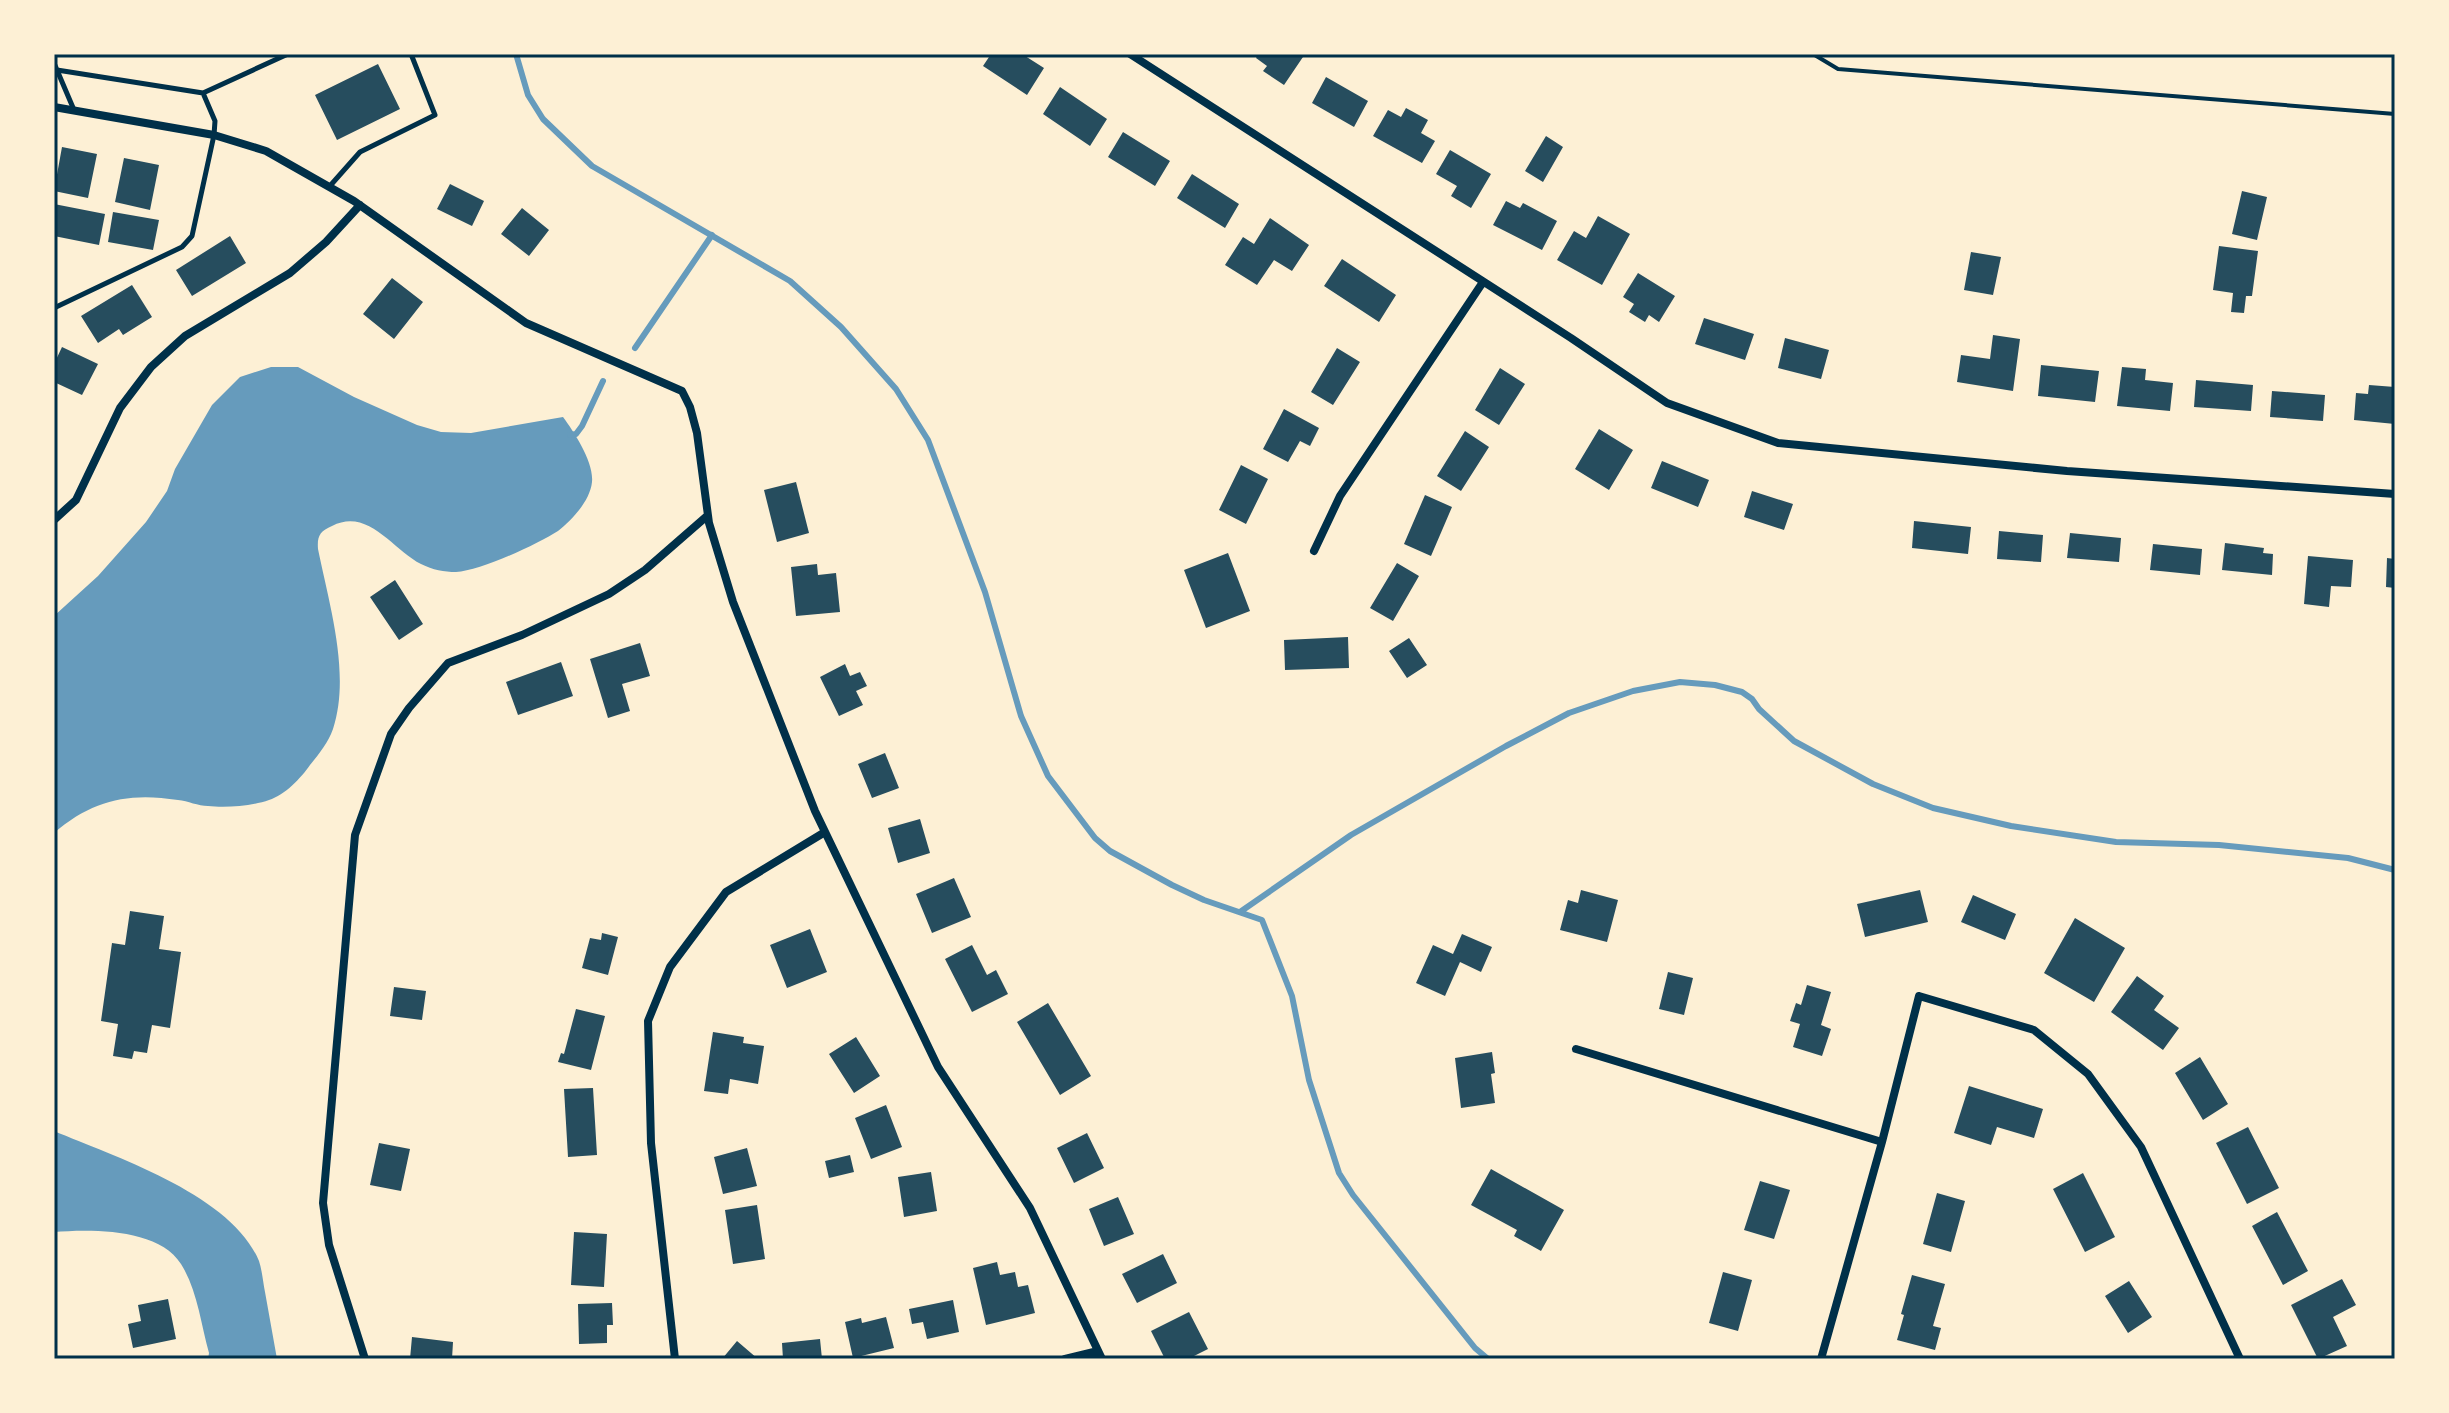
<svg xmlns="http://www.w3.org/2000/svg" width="2449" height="1413" viewBox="0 0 2449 1413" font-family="'Libre Baskerville',serif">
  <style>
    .water { fill: #669bbc }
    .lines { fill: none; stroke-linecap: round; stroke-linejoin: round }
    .stream { stroke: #669bbc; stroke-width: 6 }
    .building { fill: #264d5e }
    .path { stroke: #003049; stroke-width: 4 }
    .service { stroke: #003049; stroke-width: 5 }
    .minor { stroke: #003049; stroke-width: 8 }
    .neatline { fill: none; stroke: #003049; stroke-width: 3 }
  </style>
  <rect width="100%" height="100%" fill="#fdf0d5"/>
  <path class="water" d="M 271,367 L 298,367 L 354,397 L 417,425 L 441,432 L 471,433 L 563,417 C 574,432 594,462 592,482 C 590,501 572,520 558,531 C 538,544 480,571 456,572 C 444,572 433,570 421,564 C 393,550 368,507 332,526 C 320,531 317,536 318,549 C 329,604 351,674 333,729 C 328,743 319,754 310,765 C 301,778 285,795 269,800 C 252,806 226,808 208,806 C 198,806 188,801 178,800 C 129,792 92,800 54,833 L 54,616 L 98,576 L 146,522 L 167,491 L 175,469 L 212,405 L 240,377 Z
    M 54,1131 C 116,1157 232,1195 259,1261 C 262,1270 263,1282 265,1292 C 269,1314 273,1337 277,1359 L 208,1359 L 209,1353 C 201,1324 197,1289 181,1264 C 159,1228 90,1229 54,1232 Z"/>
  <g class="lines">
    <path class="stream" d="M 516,54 L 528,95 L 543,119 L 592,166 L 790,281 L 841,327 L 896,389 L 928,440 L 985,592 L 1021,716 L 1048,776 L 1095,838 L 1110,851 L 1172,885 L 1204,900 L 1262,920 L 1292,996 L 1309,1080 L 1339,1173 L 1353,1195 L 1475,1348 L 1488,1359
      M 635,348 L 712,235
      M 570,435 L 576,434 L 582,426 L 603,381
      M 1240,912 L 1351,835 L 1506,746 L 1569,713 L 1633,691 L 1680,682 L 1715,685 L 1742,692 L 1752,699 L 1759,709 L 1794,741 L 1873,784 L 1933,808 L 2011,826 L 2116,842 L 2219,845 L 2348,858 L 2395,870"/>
  </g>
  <path class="building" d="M 991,54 L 1022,54 L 1044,68 L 1027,95 L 983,66 Z
    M 1258,54 L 1305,54 L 1284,85 L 1263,71 L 1267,66 L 1256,58 Z
    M 378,64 L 400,109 L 337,140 L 315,95 Z
    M 1326,77 L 1368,101 L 1354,127 L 1312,103 Z
    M 1060,87 L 1107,119 L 1090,146 L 1043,114 Z
    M 1406,108 L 1428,120 L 1421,133 L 1435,141 L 1422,163 L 1373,136 L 1388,110 L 1401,117 Z
    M 1123,132 L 1170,161 L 1155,186 L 1108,157 Z
    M 1546,136 L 1563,147 L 1543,182 L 1525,171 Z
    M 62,147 L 97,154 L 88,198 L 54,191 Z
    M 1450,150 L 1491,174 L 1471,208 L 1451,196 L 1457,186 L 1436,174 Z
    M 124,158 L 159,165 L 150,210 L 115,202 Z
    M 1192,174 L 1239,204 L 1225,228 L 1177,198 Z
    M 450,184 L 484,201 L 472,226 L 437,209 Z
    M 2242,191 L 2267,197 L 2257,240 L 2232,234 Z
    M 1506,201 L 1520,208 L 1523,203 L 1557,221 L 1542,250 L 1493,225 Z
    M 54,204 L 105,214 L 99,245 L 54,236 Z
    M 522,208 L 549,230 L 529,256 L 501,234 Z
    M 113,212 L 159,220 L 153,250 L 108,242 Z
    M 1598,216 L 1630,234 L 1602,285 L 1557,260 L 1574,231 L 1586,238 Z
    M 1270,218 L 1309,245 L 1292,271 L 1274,260 L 1257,285 L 1225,265 L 1243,237 L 1254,244 Z
    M 230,236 L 246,263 L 192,296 L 176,270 Z
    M 2219,246 L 2258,251 L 2252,296 L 2246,296 L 2244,313 L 2231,312 L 2233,293 L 2213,290 Z
    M 1971,252 L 2001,257 L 1993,295 L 1964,290 Z
    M 1342,259 L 1396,295 L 1379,322 L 1324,286 Z
    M 1638,273 L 1675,296 L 1659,322 L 1649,315 L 1645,322 L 1629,312 L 1634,304 L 1623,297 Z
    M 392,278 L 423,302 L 394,339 L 363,314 Z
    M 132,285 L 152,317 L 123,335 L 119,329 L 98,343 L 81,316 Z
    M 1704,318 L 1754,334 L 1745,360 L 1695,344 Z
    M 1993,335 L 2020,339 L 2013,391 L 1957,382 L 1961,355 L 1990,359 Z
    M 1785,338 L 1829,350 L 1821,379 L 1778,368 Z
    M 62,347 L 98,364 L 82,395 L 54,382 L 54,364 Z
    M 1337,348 L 1360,362 L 1333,405 L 1311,392 Z
    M 2041,365 L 2099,371 L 2095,402 L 2038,396 Z
    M 2122,367 L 2146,369 L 2145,380 L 2173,383 L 2170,411 L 2117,406 Z
    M 1500,368 L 1525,384 L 1499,425 L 1475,410 Z
    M 2196,380 L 2253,385 L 2251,411 L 2194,407 Z
    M 2369,385 L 2395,387 L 2395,424 L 2354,420 L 2356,393 L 2368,394 Z
    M 2272,391 L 2325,395 L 2323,421 L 2270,417 Z
    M 1284,409 L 1319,428 L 1310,446 L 1300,441 L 1288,462 L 1263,449 Z
    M 1599,429 L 1633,450 L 1609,490 L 1575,469 Z
    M 1465,431 L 1489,447 L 1461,491 L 1437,476 Z
    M 1662,461 L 1709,480 L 1698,507 L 1651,488 Z
    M 1241,465 L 1268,479 L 1246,524 L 1219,510 Z
    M 796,482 L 809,533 L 777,542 L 764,490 Z
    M 1752,491 L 1793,504 L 1784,530 L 1744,517 Z
    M 1425,495 L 1452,507 L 1431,556 L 1404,544 Z
    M 1914,521 L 1971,527 L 1968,554 L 1912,548 Z
    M 1999,531 L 2043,535 L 2041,562 L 1997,559 Z
    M 2070,533 L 2121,538 L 2119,562 L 2067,558 Z
    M 2225,543 L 2264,548 L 2263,553 L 2273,554 L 2272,575 L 2222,570 Z
    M 2153,544 L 2202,549 L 2200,575 L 2150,570 Z
    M 1228,553 L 1250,611 L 1206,628 L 1184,570 Z
    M 2308,556 L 2353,560 L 2351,587 L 2331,586 L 2329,607 L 2304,604 Z
    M 2387,558 L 2395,559 L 2395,588 L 2386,587 Z
    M 1397,563 L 1419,576 L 1393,621 L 1370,608 Z
    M 817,564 L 818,575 L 836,573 L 840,612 L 796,616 L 791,567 Z
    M 395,580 L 423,624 L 399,640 L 370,597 Z
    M 1348,637 L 1349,668 L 1285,670 L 1284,640 Z
    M 1409,638 L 1427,665 L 1407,678 L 1389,651 Z
    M 640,643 L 650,676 L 622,684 L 630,711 L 608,718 L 590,659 Z
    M 561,662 L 573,696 L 518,715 L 506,682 Z
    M 845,664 L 850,676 L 860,672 L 867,686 L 856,691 L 863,705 L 839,716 L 820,677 Z
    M 885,753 L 899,788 L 872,798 L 858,764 Z
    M 920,819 L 930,853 L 898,863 L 888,828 Z
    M 954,878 L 971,917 L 932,933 L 916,894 Z
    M 1581,890 L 1618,900 L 1607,942 L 1560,930 L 1568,900 L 1578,903 Z
    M 1920,890 L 1928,922 L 1865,937 L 1857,904 Z
    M 1973,895 L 2016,914 L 2005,940 L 1961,922 Z
    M 130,911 L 164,916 L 159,949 L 181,952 L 170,1028 L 152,1025 L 147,1053 L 134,1051 L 132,1059 L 113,1056 L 118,1024 L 101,1021 L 112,943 L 125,945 Z
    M 2075,918 L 2125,948 L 2094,1002 L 2044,973 Z
    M 810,929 L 827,972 L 787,988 L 770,945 Z
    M 602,933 L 618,937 L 608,975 L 582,968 L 590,938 L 601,940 Z
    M 1462,934 L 1492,947 L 1481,972 L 1460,962 L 1445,996 L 1416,983 L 1433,945 L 1453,954 Z
    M 972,945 L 987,975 L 996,970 L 1008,994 L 972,1012 L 945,959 Z
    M 1668,972 L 1693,978 L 1684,1015 L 1659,1009 Z
    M 2137,976 L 2164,996 L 2154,1010 L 2179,1028 L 2163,1050 L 2111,1012 Z
    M 1807,985 L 1831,992 L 1821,1025 L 1831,1029 L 1822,1056 L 1793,1047 L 1800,1024 L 1790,1021 L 1796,1003 L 1801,1005 Z
    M 394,987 L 426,991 L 422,1020 L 390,1016 Z
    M 1048,1003 L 1091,1076 L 1060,1095 L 1017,1022 Z
    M 576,1009 L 605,1016 L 591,1070 L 558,1062 L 561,1053 L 564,1054 Z
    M 713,1032 L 744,1037 L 743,1043 L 764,1046 L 758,1084 L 730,1079 L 728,1094 L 704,1091 Z
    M 856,1037 L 880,1076 L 854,1093 L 829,1054 Z
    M 1492,1052 L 1495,1073 L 1491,1074 L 1495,1103 L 1461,1108 L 1455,1058 Z
    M 2200,1057 L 2228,1104 L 2203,1120 L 2175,1073 Z
    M 1969,1086 L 2043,1109 L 2034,1138 L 1997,1127 L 1991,1145 L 1954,1133 Z
    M 593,1088 L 597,1155 L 568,1157 L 564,1089 Z
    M 886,1105 L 902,1147 L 871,1159 L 855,1118 Z
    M 2248,1127 L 2279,1188 L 2247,1204 L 2216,1143 Z
    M 1087,1133 L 1104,1168 L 1074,1183 L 1057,1148 Z
    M 379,1143 L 410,1149 L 401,1191 L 370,1185 Z
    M 747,1148 L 757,1186 L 723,1194 L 714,1157 Z
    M 850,1155 L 854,1172 L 829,1178 L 825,1161 Z
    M 1491,1169 L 1564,1210 L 1541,1251 L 1514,1236 L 1517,1230 L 1471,1205 Z
    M 931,1172 L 937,1211 L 904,1217 L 898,1177 Z
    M 2083,1173 L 2115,1237 L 2085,1252 L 2053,1189 Z
    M 1760,1181 L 1790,1190 L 1774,1239 L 1744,1230 Z
    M 1937,1193 L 1965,1201 L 1951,1252 L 1923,1244 Z
    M 1118,1197 L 1134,1234 L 1104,1246 L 1089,1209 Z
    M 757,1205 L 765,1259 L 733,1264 L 725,1210 Z
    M 2277,1212 L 2308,1271 L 2283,1285 L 2252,1226 Z
    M 574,1232 L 607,1234 L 604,1287 L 571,1285 Z
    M 1163,1254 L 1177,1283 L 1137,1303 L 1122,1274 Z
    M 997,1262 L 1000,1275 L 1015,1272 L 1018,1287 L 1028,1285 L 1035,1313 L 986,1325 L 973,1268 Z
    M 1723,1272 L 1752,1280 L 1738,1331 L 1709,1323 Z
    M 1912,1275 L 1945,1284 L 1933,1326 L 1941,1328 L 1935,1350 L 1897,1340 L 1904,1315 L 1901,1314 Z
    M 2342,1279 L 2356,1305 L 2333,1317 L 2347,1346 L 2318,1359 L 2291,1305 Z
    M 2129,1281 L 2152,1317 L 2128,1333 L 2105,1296 Z
    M 168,1299 L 176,1339 L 133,1348 L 128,1324 L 141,1321 L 138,1305 Z
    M 953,1300 L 959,1332 L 927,1339 L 923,1322 L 912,1324 L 909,1309 Z
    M 612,1303 L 613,1325 L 607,1325 L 607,1343 L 579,1344 L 578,1304 Z
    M 1189,1312 L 1208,1349 L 1188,1359 L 1165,1359 L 1151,1331 Z
    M 886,1317 L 894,1348 L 853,1358 L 845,1322 L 861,1318 L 862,1323 Z
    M 412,1337 L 453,1342 L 452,1359 L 410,1359 Z
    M 820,1339 L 822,1359 L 783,1359 L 782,1343 Z
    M 737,1341 L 758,1359 L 722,1359 Z"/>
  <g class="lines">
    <path class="path" d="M 1813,54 L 1838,69 L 2395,114"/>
    <path class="service" d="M 54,63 L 74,110
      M 57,70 L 203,93 L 288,54
      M 329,187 L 360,152 L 435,115 L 411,54
      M 54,308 L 182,247 L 192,236 L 214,135 L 215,121 L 203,93"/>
    <path class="minor" d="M 1130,54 L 1571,338 L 1667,403 L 1778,443 L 2067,471 L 2395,494
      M 54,107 L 214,135 L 266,151 L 354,201 L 526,323 L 682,391 L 690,407 L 697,433 L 709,523 L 733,602 L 815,811 L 938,1067 L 1030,1208 L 1102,1359
      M 54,520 L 76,500 L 120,408 L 151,367 L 185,336 L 290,273 L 326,242 L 360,205
      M 1314,551 L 1340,496 L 1483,282
      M 1576,1049 L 1882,1142
      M 365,1359 L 329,1245 L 323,1203 L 355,835 L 391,734 L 409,708 L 448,663 L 522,635 L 609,594 L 645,570 L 707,516
      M 675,1359 L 651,1143 L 648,1021 L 670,967 L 726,892 L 825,832
      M 1065,1359 L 1098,1351
      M 1821,1359 L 1882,1142 L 1919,996 L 2034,1030 L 2088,1074 L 2141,1147 L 2240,1359"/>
  </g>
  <rect width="2449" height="1413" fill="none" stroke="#fdf0d5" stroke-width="112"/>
  <rect x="56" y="56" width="2337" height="1301" class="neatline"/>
</svg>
